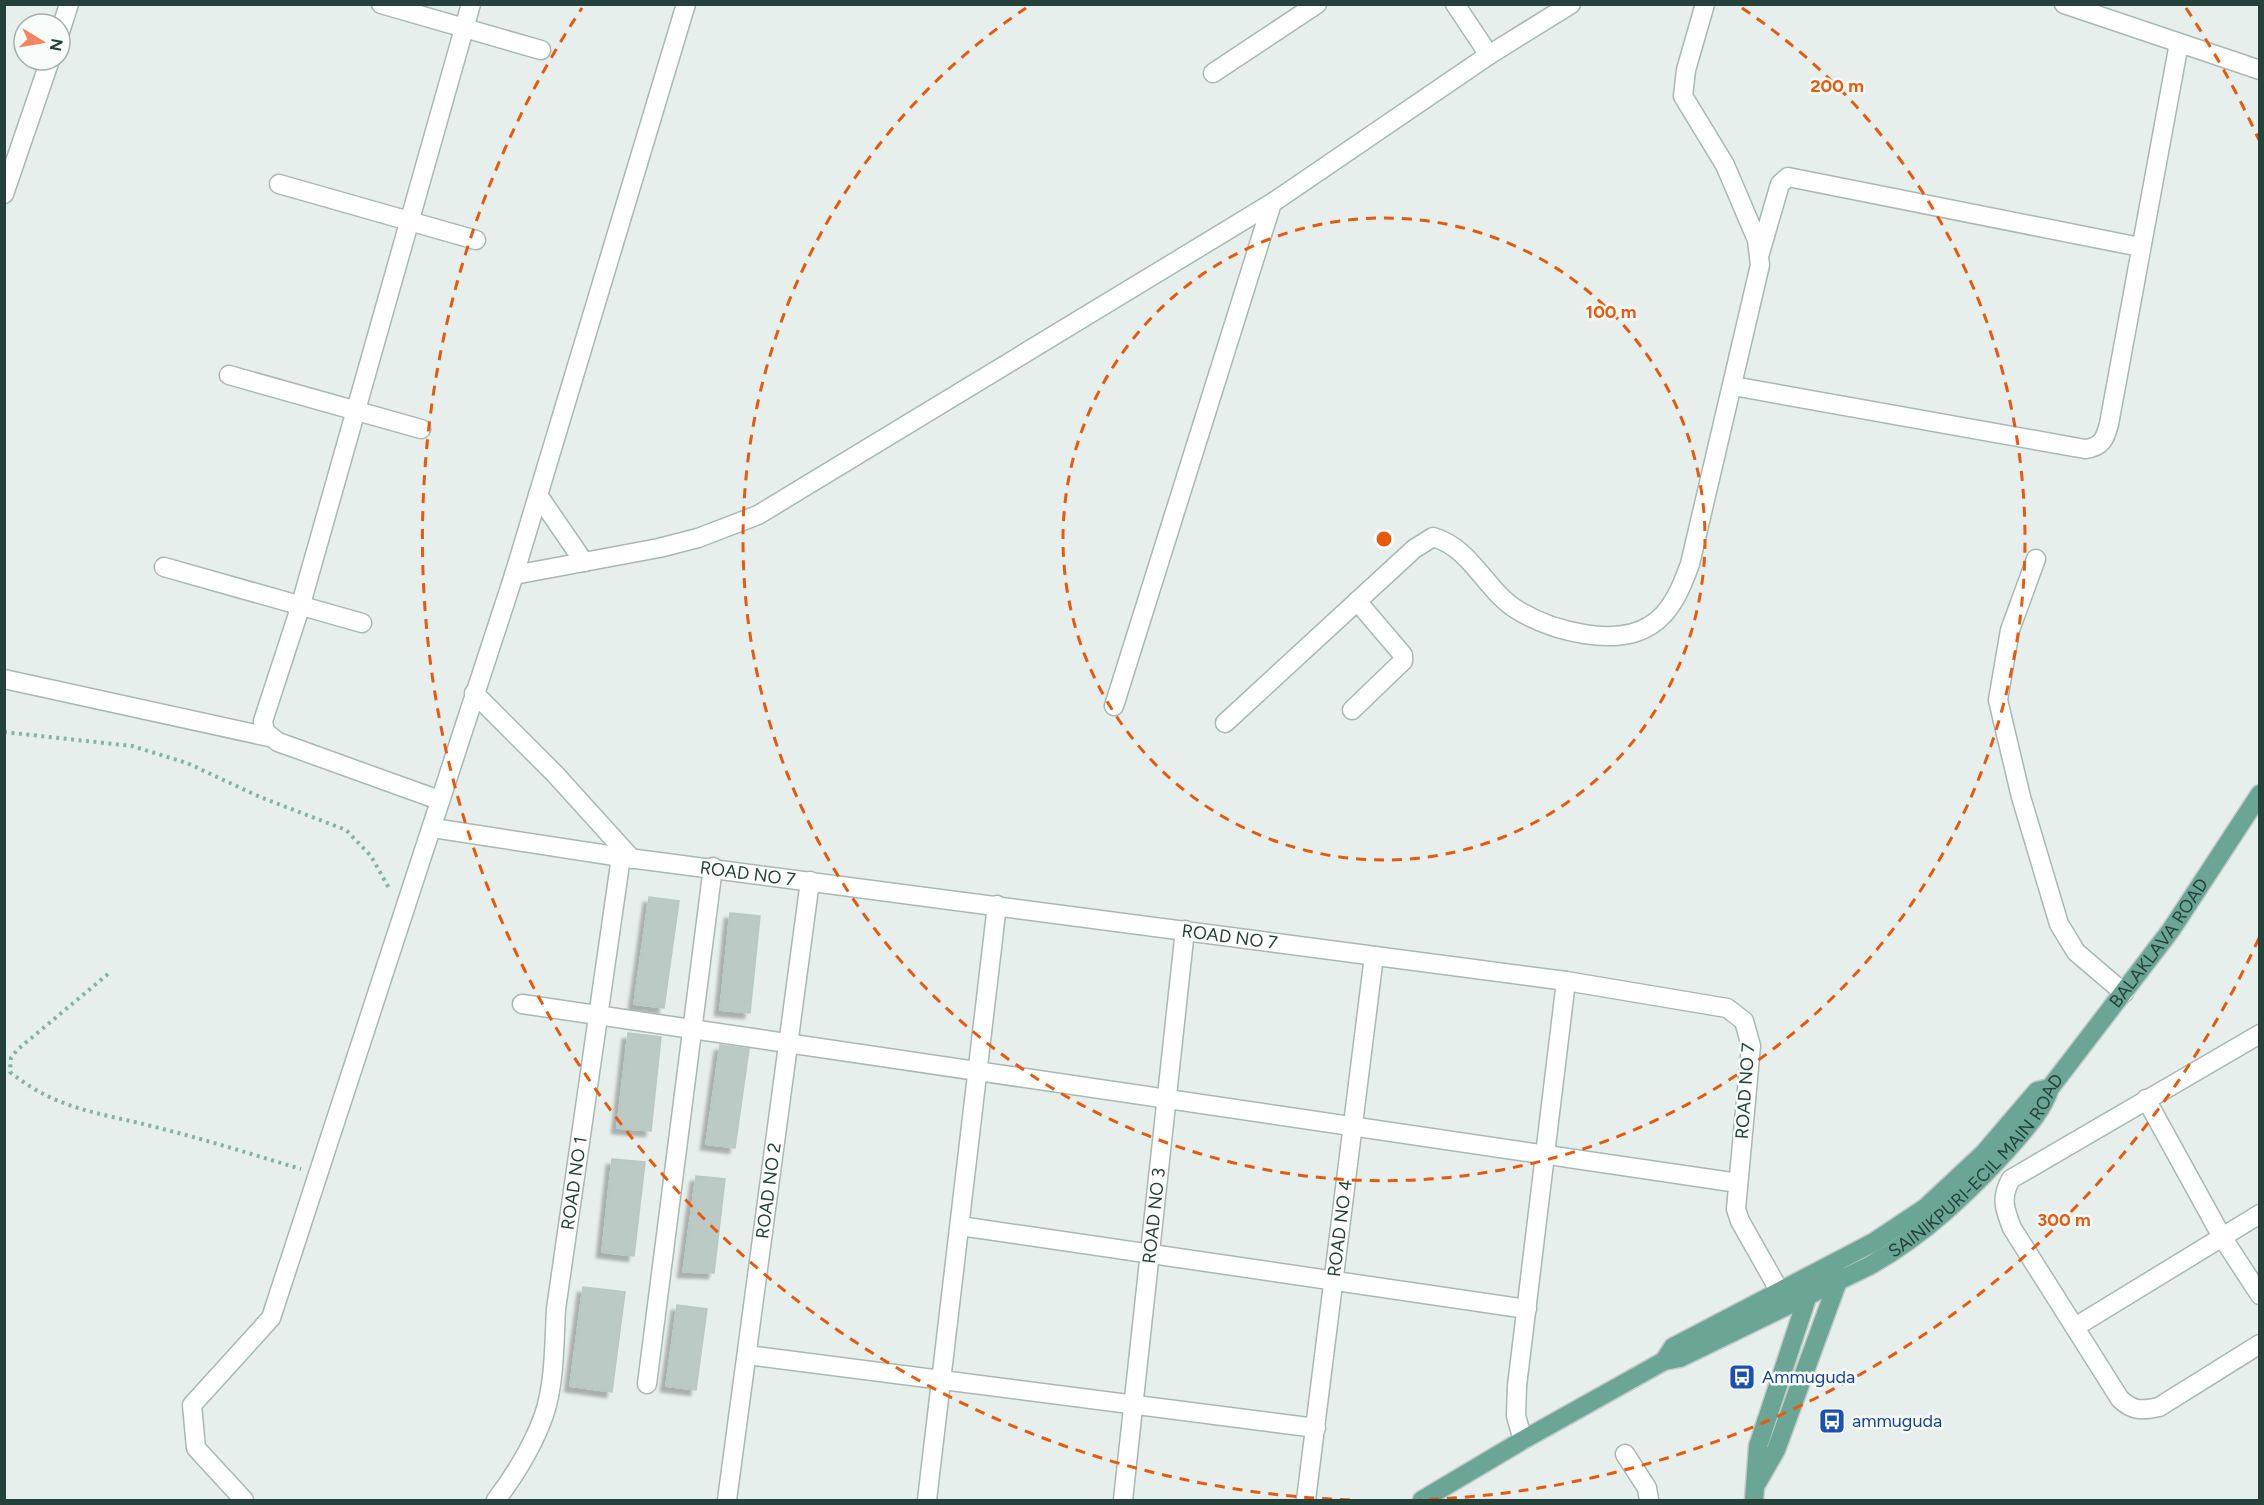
<svg xmlns="http://www.w3.org/2000/svg" width="2264" height="1505" viewBox="0 0 2264 1505" font-family="Figtree,sans-serif">
  <style>
    .building { fill: #bbcac4; stroke: #b8c9c2; stroke-width: 1.5; filter: url(#shadow) }
    .lines { fill: none; stroke-linecap: round; stroke-linejoin: round }
    .minor-casing { stroke: #a8b8b2; stroke-width: 21 }
    .major-casing { stroke: #c2cac8; stroke-width: 21 }
    .path { stroke: #86b3a5; stroke-width: 4; stroke-dasharray: 3 4.5; stroke-linecap: butt }
    .minor { stroke: #fff; stroke-width: 18 }
    .major { stroke: #6aa596; stroke-width: 18 }
    .ring { fill: none; stroke: #e8590c; stroke-width: 3; stroke-dasharray: 10 8 }
    .labels { text-anchor: middle; stroke-width: 5; stroke-linejoin: round; paint-order: stroke }
    .street-label { font-size: 18px; fill: #24423a; stroke: #f7fbf9 }
    .transit-label { font-size: 18px; fill: #164399; stroke: #f7fbf9; text-anchor: start }
    .centre { fill: #e8590c; stroke: #f7fbf9; stroke-width: 3 }
    .ring-label { font-size: 18px; text-anchor: middle; font-weight: bold; fill: #e8590c; stroke: #f7fbf9; stroke-width: 5; stroke-linejoin: round; paint-order: stroke }
  </style>
  <defs>
    <filter id="shadow"><feDropShadow dx="-5.5" dy="5.5" stdDeviation="1.5" flood-color="#0004"/></filter>
  </defs>
  <rect width="100%" height="100%" fill="#e6efeb"/>
  <path class="building" d="M 649,897 L 679,901 L 664,1008 L 634,1004 Z
    M 730,913 L 760,916 L 750,1013 L 720,1010 Z
    M 628,1033 L 661,1037 L 651,1131 L 617,1128 Z
    M 720,1045 L 749,1049 L 735,1148 L 706,1144 Z
    M 612,1159 L 645,1162 L 634,1256 L 602,1252 Z
    M 696,1176 L 725,1179 L 714,1273 L 683,1272 Z
    M 583,1287 L 625,1292 L 612,1392 L 570,1386 Z
    M 677,1305 L 707,1309 L 696,1390 L 666,1386 Z"/>
  <g class="lines">
    <defs>
      <g id="minor">
        <path d="M 381,4 L 541,50"/>
        <path d="M 1455,4 L 1489,55"/>
        <path d="M 2064,4 L 2260,70"/>
        <path d="M 60,32 L 69,4"/>
        <path d="M 1213,73 L 1317,4"/>
        <path d="M 279,184 L 476,240"/>
        <path d="M 4,194 L 50,60"/>
        <path d="M 1760,253 L 1780,184 L 1788,177 L 2140,247"/>
        <path d="M 229,375 L 421,429"/>
        <path d="M 1733,386 L 2085,449 C 2102,447 2105,439 2109,424 L 2179,43"/>
        <path d="M 538,495 L 584,562"/>
        <path d="M 2036,559 L 2010,630 L 1998,700 L 2021,797 L 2059,924 L 2076,952 L 2124,993"/>
        <path d="M 164,567 L 362,623"/>
        <path d="M 514,575 L 659,548 L 698,538 L 758,515 L 1272,203 L 1489,55 L 1571,4"/>
        <path d="M 4,679 L 269,737"/>
        <path d="M 474,693 L 555,774 L 632,859"/>
        <path d="M 1114,706 L 1272,203"/>
        <path d="M 1352,710 L 1403,661 L 1403,655 L 1357,601"/>
        <path d="M 1225,723 L 1414,549 L 1433,537 C 1472,548 1485,591 1519,611 C 1553,631 1616,648 1651,625 C 1672,612 1682,586 1690,564 L 1760,265 L 1757,240 L 1725,165 L 1683,96 L 1686,70 L 1705,4"/>
        <path d="M 439,800 L 278,742 L 265,732 L 263,721 L 299,611 L 471,4"/>
        <path id="s1" d="M 433,828 L 621,857 L 1566,981 L 1727,1008 L 1744,1021 L 1751,1046 L 1736,1209 L 1740,1221 L 1779,1290"/>
        <path d="M 522,1004 L 1738,1183"/>
        <path d="M 2260,1034 L 2011,1179 C 2000,1198 2005,1210 2012,1228 L 2120,1399 C 2133,1411 2141,1411 2159,1407 L 2260,1344"/>
        <path d="M 2146,1099 L 2222,1237 L 2260,1295"/>
        <path d="M 960,1226 L 1527,1309"/>
        <path d="M 2075,1327 L 2260,1214"/>
        <path d="M 747,1355 L 1316,1428"/>
        <path d="M 647,1384 L 713,867"/>
        <path d="M 1523,1440 L 1516,1416 L 1517,1386 L 1566,981"/>
        <path d="M 1625,1454 L 1647,1488 L 1649,1500"/>
        <path d="M 244,1500 L 196,1448 L 192,1405 L 271,1318 L 514,575 L 686,4"/>
        <path id="s2" d="M 496,1500 C 515,1475 533,1446 544,1415 C 555,1382 554,1344 556,1309 L 621,857"/>
        <path id="s3" d="M 727,1500 L 810,881"/>
        <path d="M 927,1500 L 997,905"/>
        <path id="s4" d="M 1123,1500 L 1185,930"/>
        <path id="s5" d="M 1306,1500 L 1374,956"/>
      </g>
      <g id="major">
        <path d="M 1664,1361 L 1673,1347 L 1874,1242 L 1925,1208 L 1983,1154 L 2037,1091 L 2050,1088"/>
        <path d="M 1757,1483 L 1776,1450 L 1838,1281 L 1837,1274"/>
        <path id="s6" d="M 1422,1500 L 1523,1440 L 1664,1361 L 1680,1358 L 1869,1266 C 1924,1235 1967,1194 2009,1148 C 2025,1129 2042,1112 2050,1088 L 2171,930 L 2260,794"/>
        <path d="M 1754,1500 L 1758,1446 L 1808,1295 L 1806,1290"/>
      </g>
    </defs>
    <use href="#minor" class="minor-casing"/>
    <use href="#major" class="major-casing"/>
    <path class="path" d="M 4,732 L 132,746 L 187,763 L 260,797 L 346,830 L 371,856 L 390,890
      M 108,974 L 17,1050 L 11,1058 L 10,1072 C 58,1111 103,1113 159,1128 C 207,1140 254,1155 301,1169"/>
    <use href="#minor" class="minor"/>
    <use href="#major" class="major"/>
  </g>
  <g class="ring">
    <circle cx="1384" cy="539" r="321"/>
    <path d="M1742 8A641 641 0 1 1 1026 8"/>
    <path d="M2259 938A962 962 0 0 1 1418 1500M1350 1500A962 962 0 0 1 582 8M2186 8A962 962 0 0 1 2259 140"/>
  </g>
  <defs>
    <symbol id="bus-square" viewBox="-11 -11 22 22"><rect x="-9" y="-9" width="18" height="18" rx="4" fill="#1a4fb4" stroke="#f7fbf9"/><path d="M-5-6H5V4H4V6H2V4H-2V6H-4V4H-5ZM-3.5-4V0h7V-4ZM-3.5 1.2v1.5H-2V1.2ZM2 1.2v1.5H3.5V1.2Z" fill="#fff"/></symbol>
  </defs>
  <g fill-rule="evenodd">
    <use href="#bus-square" x="1727" y="1362" width="30" height="30"/>
    <use href="#bus-square" x="1817" y="1406" width="30" height="30"/>
  </g>
  <g class="labels">
    <g class="street-label">
      <text dy="6" stroke="none"><textPath href="#s1" startOffset="318">ROAD NO 7</textPath></text>
      <text dy="6" stroke="none"><textPath href="#s1" startOffset="804">ROAD NO 7</textPath></text>
      <text dy="6" stroke="none"><textPath href="#s6" startOffset="944">BALAKLAVA ROAD</textPath></text>
      <text transform="translate(1745 1091) rotate(-86)" y="6">ROAD NO 7</text>
      <text dy="6" stroke="none"><textPath href="#s6" startOffset="654">SAINIKPURI-ECIL MAIN ROAD</textPath></text>
      <text dy="6" stroke="none"><textPath href="#s2" startOffset="332">ROAD NO 1</textPath></text>
      <text dy="6" stroke="none"><textPath href="#s3" startOffset="312">ROAD NO 2</textPath></text>
      <text dy="6" stroke="none"><textPath href="#s4" startOffset="286">ROAD NO 3</textPath></text>
      <text dy="6" stroke="none"><textPath href="#s5" startOffset="274">ROAD NO 4</textPath></text>
    </g>
    <g class="transit-label">
      <text x="1762" y="1383">Ammuguda</text>
      <text x="1852" y="1427">ammuguda</text>
    </g>
  </g>
  <circle cx="1384" cy="539" r="9" class="centre"/>
  <g class="ring-label">
    <text x="1837" y="92">200 m</text>
    <text x="1611" y="318">100 m</text>
    <text x="2064" y="1226">300 m</text>
  </g>
  <rect width="2264" height="1505" fill="none" stroke="#24423a" stroke-width="12"/>
  <g transform="translate(42 42) rotate(101)"><circle r="28" fill="#f7fbf9" stroke="#a3b1ad" stroke-width="1.5"/>
  <path d="M0-4.5L10 22L0 15L-10 22Z" fill="#f4845f"/>
  <text y="-9" font-size="16" font-weight="bold" text-anchor="middle" fill="#24423a">N</text>
  </g>
</svg>
